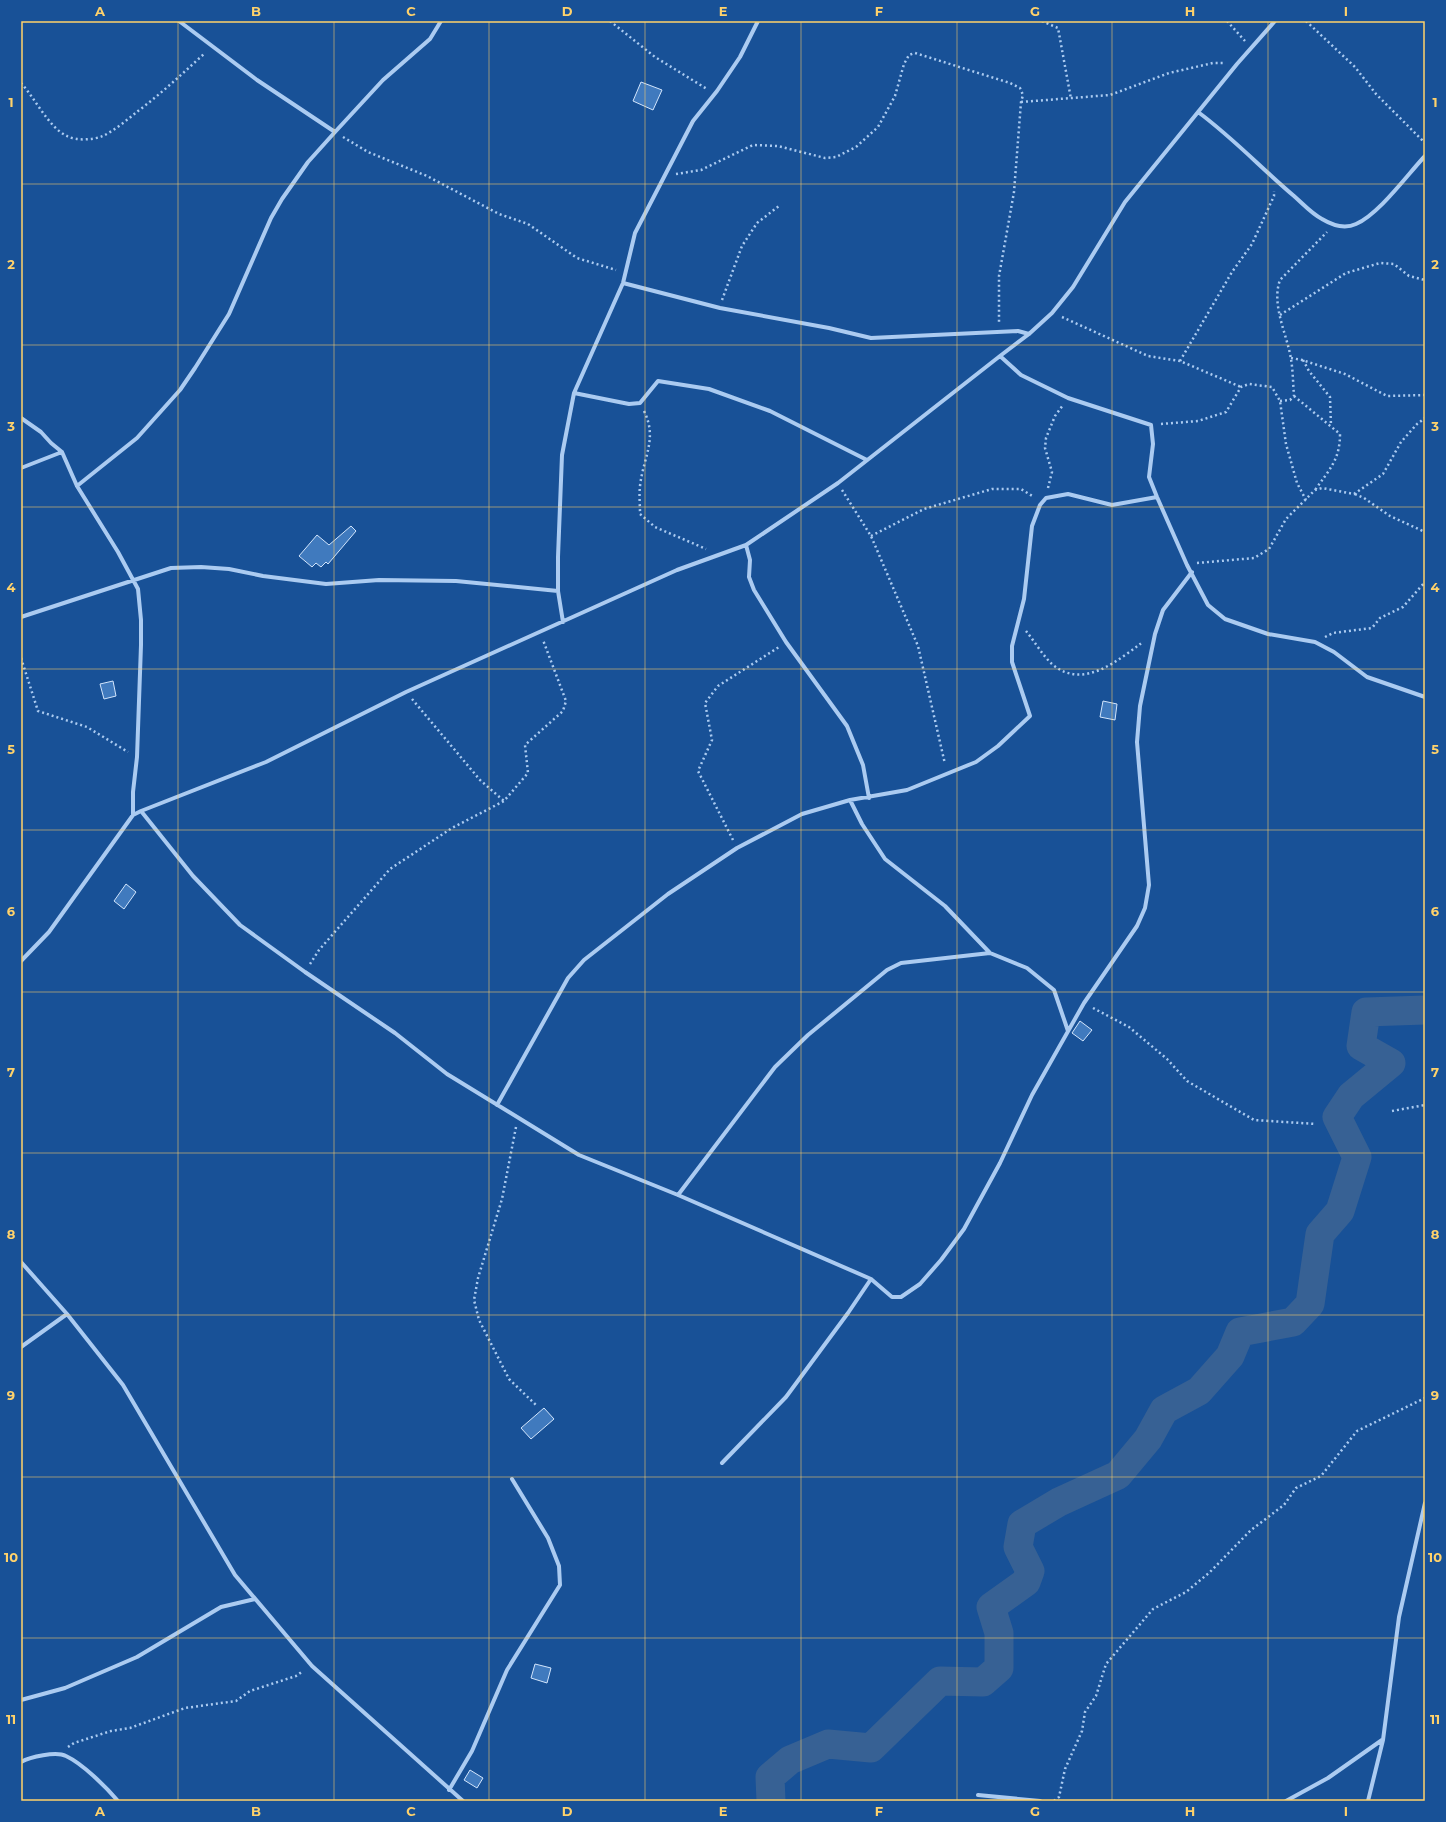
<svg xmlns="http://www.w3.org/2000/svg" width="1446" height="1822" viewBox="0 0 1446 1822" font-family="Montserrat,sans-serif">
  <style>
    .lines { fill: none; stroke-linecap: round; stroke-linejoin: round }
    .river { stroke: #376194; stroke-width: 29 }
    .building { fill: #407abe; stroke: #d2e5fc }
    .path { stroke: #abcbf1; stroke-width: 2.5; stroke-dasharray: 2 3; stroke-linecap: butt }
    .street { stroke: #abcbf1; stroke-width: 4 }
    .grid { fill: none; stroke: #ffd26b; stroke-width: 1; stroke-opacity: 0.55 }
    .neatline { fill: none; stroke: #ffd26b; stroke-width: 1.5 }
    .grid-label { font-size: 13px; text-anchor: middle; font-weight: bold; fill: #ffd26b }
  </style>
  <rect width="100%" height="100%" fill="#185197"/>
  <g class="lines">
    <path class="river" d="M 771,1801 L 770,1777 L 790,1760 L 828,1744 L 871,1748 L 940,1681 L 983,1682 L 999,1668 L 999,1633 L 991,1607 L 1026,1582 L 1030,1571 L 1018,1547 L 1022,1524 L 1059,1502 L 1118,1475 L 1148,1439 L 1164,1410 L 1199,1391 L 1230,1356 L 1240,1332 L 1293,1322 L 1310,1304 L 1320,1234 L 1340,1211 L 1357,1157 L 1337,1117 L 1351,1096 L 1391,1063 L 1361,1046 L 1366,1012 L 1425,1010"/>
  </g>
  <path class="building" d="M 641,82 L 662,90 L 653,110 L 633,101 Z
    M 351,526 L 356,531 L 328,564 L 326,562 L 321,567 L 316,563 L 312,567 L 299,556 L 317,535 L 329,545 Z
    M 113,681 L 116,696 L 104,699 L 100,684 Z
    M 1103,701 L 1117,704 L 1115,720 L 1100,717 Z
    M 126,884 L 136,892 L 124,909 L 114,901 Z
    M 1080,1021 L 1092,1030 L 1083,1041 L 1072,1033 Z
    M 544,1408 L 554,1419 L 531,1439 L 521,1428 Z
    M 535,1664 L 551,1668 L 547,1683 L 531,1678 Z
    M 470,1770 L 483,1778 L 477,1788 L 464,1780 Z"/>
  <g class="lines">
    <path class="path" d="M 610,21 L 655,57 L 707,89
      M 1042,21 L 1058,28 L 1071,99
      M 1227,21 L 1245,41
      M 1306,21 L 1355,67 L 1376,94 L 1425,143
      M 21,83 C 35,98 49,128 67,136 C 76,141 93,140 103,136 C 115,130 127,120 138,111 C 162,93 183,73 205,53
      M 1021,102 L 1110,95 L 1169,73 L 1213,63 L 1224,63
      M 343,137 L 368,152 L 427,176 L 499,214 L 528,224 L 577,258 L 616,270
      M 676,174 L 701,170 L 753,145 L 778,146 L 825,158 L 836,157 L 856,147 L 878,127 L 895,96 L 904,64 L 909,55 L 915,53 L 1010,83 L 1020,88 L 1023,95 L 1021,102 L 1014,192 L 999,276 L 999,323
      M 722,300 L 742,246 L 757,223 L 779,206
      M 1280,315 L 1346,273 L 1380,263 L 1394,264 L 1409,276 L 1425,280
      M 1062,317 L 1148,356 L 1180,361 L 1241,387
      M 1291,358 L 1302,360 L 1345,374 L 1387,396 L 1425,395
      M 1303,360 L 1309,371 L 1330,397 L 1331,426
      M 1180,361 L 1232,272 L 1252,244 L 1274,196 L 1274,191
      M 1294,396 L 1340,434 C 1340,460 1329,470 1315,490
      M 1280,401 L 1290,400 L 1294,396 C 1293,384 1293,371 1291,359 C 1287,334 1271,305 1280,280 L 1327,232
      M 644,411 C 658,439 643,458 640,486 C 639,495 640,505 640,514 L 655,527 L 706,549
      M 1161,424 L 1198,421 L 1226,412 L 1241,387 L 1249,384 L 1272,387 L 1280,401 L 1286,444 L 1297,483 L 1306,500
      M 1048,488 L 1052,472 L 1045,448 L 1046,438 L 1055,416 L 1063,405
      M 842,490 L 871,536 L 918,646 L 945,764
      M 1355,494 L 1364,498 L 1390,516 L 1425,532
      M 871,536 L 924,509 L 992,489 L 1021,489 L 1034,497
      M 1197,563 L 1254,558 L 1269,549 L 1286,519 L 1315,490 L 1322,488 L 1354,494 L 1383,474 L 1401,442 L 1417,424 L 1425,418
      M 1026,631 C 1035,642 1043,656 1053,665 C 1084,690 1118,660 1143,642
      M 1325,637 L 1333,633 L 1372,628 L 1380,618 L 1403,607 L 1425,582
      M 21,658 L 38,711 L 87,727 L 128,752
      M 412,699 L 480,780 L 504,801
      M 733,840 L 698,771 L 712,740 L 705,703 L 718,686 L 779,647
      M 310,964 L 319,950 L 390,869 L 452,828 L 504,801 L 528,773 L 525,745 L 563,711 L 566,701 L 543,640
      M 1093,1008 L 1129,1027 L 1167,1059 L 1187,1081 L 1254,1120 L 1316,1124
      M 1392,1111 L 1425,1105
      M 516,1127 L 502,1199 L 478,1278 L 474,1300 L 479,1320 L 509,1379 L 536,1405
      M 68,1747 L 74,1743 L 111,1731 L 130,1728 L 185,1708 L 236,1701 L 250,1691 L 296,1676 L 303,1671
      M 1054,1801 L 1059,1797 L 1065,1769 L 1082,1731 L 1085,1712 L 1096,1696 L 1106,1664 L 1153,1609 L 1186,1592 L 1210,1572 L 1251,1530 L 1284,1505 L 1296,1488 L 1321,1476 L 1357,1431 L 1425,1398"/>
    <path class="street" d="M 179,21 L 257,80 L 335,132
      M 1198,112 C 1232,137 1261,168 1294,196 C 1303,204 1312,214 1322,219 C 1332,225 1345,229 1356,224 C 1379,214 1407,175 1425,156
      M 623,283 L 720,308 L 829,328 L 871,338 L 1018,331 L 1029,334
      M 1000,356 L 1021,375 L 1068,398 L 1151,425 L 1153,444 L 1149,477 L 1157,497 L 1187,565 L 1208,605 L 1225,619 L 1268,634 L 1315,642 L 1334,652 L 1367,677 L 1425,697
      M 574,393 L 629,404 L 640,403 L 658,381 L 709,389 L 770,411 L 867,460
      M 21,418 L 41,432 L 51,443 L 62,452 L 77,486 L 118,552 L 138,589 L 141,620 L 141,645 L 137,757 L 133,792 L 133,815
      M 21,468 L 62,452
      M 77,486 L 137,438 L 180,390 L 195,368 L 229,314 L 271,218 L 282,199 L 308,162 L 335,132 L 383,80 L 430,39 L 441,21
      M 746,545 L 750,560 L 749,577 L 754,590 L 786,642 L 847,726 L 863,765 L 869,798
      M 21,617 L 171,568 L 201,567 L 229,569 L 263,576 L 326,584 L 379,580 L 456,581 L 558,591
      M 563,622 L 558,591 L 558,557 L 562,455 L 574,393 L 623,283 L 635,233 L 693,121 L 717,91 L 740,57 L 758,21
      M 850,800 L 862,824 L 885,859 L 945,906 L 990,953 L 1027,968 L 1054,990 L 1068,1031
      M 141,811 L 193,876 L 240,925 L 305,972 L 395,1033 L 447,1074 L 579,1155 L 678,1195 L 871,1279 L 892,1297 L 901,1297 L 920,1284 L 941,1260 L 964,1229 L 1000,1163 L 1032,1095 L 1084,1003 L 1137,926 L 1145,908 L 1149,885 L 1137,742 L 1140,706 L 1155,634 L 1163,610 L 1192,572
      M 21,961 L 49,932 L 133,815 L 141,811 L 266,762 L 406,692 L 677,570 L 746,545 L 838,483 L 1000,356 L 1029,334 L 1052,313 L 1073,287 L 1125,202 L 1237,64 L 1275,21
      M 497,1105 L 568,978 L 584,960 L 668,894 L 737,848 L 802,814 L 850,800 L 907,790 L 976,762 L 998,746 L 1030,716 L 1012,662 L 1012,646 L 1024,599 L 1032,526 L 1040,505 L 1046,498 L 1068,494 L 1112,505 L 1157,497
      M 678,1195 L 775,1067 L 808,1035 L 887,970 L 901,963 L 990,953
      M 21,1262 L 67,1314 L 123,1385 L 235,1575 L 312,1666 L 463,1801
      M 21,1347 L 67,1314
      M 722,1463 L 786,1397 L 848,1313 L 871,1279
      M 21,1700 L 65,1688 L 137,1657 L 221,1607 L 255,1599
      M 21,1762 C 30,1757 56,1751 66,1756 C 83,1764 106,1787 118,1801
      M 449,1790 L 472,1751 L 507,1670 L 560,1585 L 559,1566 L 548,1538 L 512,1479
      M 978,1795 L 1040,1801
      M 1286,1801 L 1328,1778 L 1382,1740
      M 1368,1801 L 1383,1740 L 1399,1617 L 1425,1503"/>
  </g>
  <path class="grid" d="M 178,21 L 178,1801M 334,21 L 334,1801M 489,21 L 489,1801M 645,21 L 645,1801M 801,21 L 801,1801M 957,21 L 957,1801M 1112,21 L 1112,1801M 1268,21 L 1268,1801M 21,184 L 1425,184M 21,345 L 1425,345M 21,507 L 1425,507M 21,669 L 1425,669M 21,830 L 1425,830M 21,992 L 1425,992M 21,1153 L 1425,1153M 21,1315 L 1425,1315M 21,1477 L 1425,1477M 21,1638 L 1425,1638"/>
  <rect width="1446" height="1822" fill="none" stroke="#185197" stroke-width="44"/>
  <rect x="22" y="22" width="1402" height="1778" class="neatline"/>
  <g class="grid-label">
    <text x="100" y="16">A</text>
    <text x="256" y="16">B</text>
    <text x="411" y="16">C</text>
    <text x="567" y="16">D</text>
    <text x="723" y="16">E</text>
    <text x="879" y="16">F</text>
    <text x="1035" y="16">G</text>
    <text x="1190" y="16">H</text>
    <text x="1346" y="16">I</text>
    <text x="11" y="107">1</text>
    <text x="1435" y="107">1</text>
    <text x="11" y="269">2</text>
    <text x="1435" y="269">2</text>
    <text x="11" y="431">3</text>
    <text x="1435" y="431">3</text>
    <text x="11" y="592">4</text>
    <text x="1435" y="592">4</text>
    <text x="11" y="754">5</text>
    <text x="1435" y="754">5</text>
    <text x="11" y="916">6</text>
    <text x="1435" y="916">6</text>
    <text x="11" y="1077">7</text>
    <text x="1435" y="1077">7</text>
    <text x="11" y="1239">8</text>
    <text x="1435" y="1239">8</text>
    <text x="11" y="1400">9</text>
    <text x="1435" y="1400">9</text>
    <text x="11" y="1562">10</text>
    <text x="1435" y="1562">10</text>
    <text x="11" y="1724">11</text>
    <text x="1435" y="1724">11</text>
    <text x="100" y="1816">A</text>
    <text x="256" y="1816">B</text>
    <text x="411" y="1816">C</text>
    <text x="567" y="1816">D</text>
    <text x="723" y="1816">E</text>
    <text x="879" y="1816">F</text>
    <text x="1035" y="1816">G</text>
    <text x="1190" y="1816">H</text>
    <text x="1346" y="1816">I</text>
  </g>
</svg>
